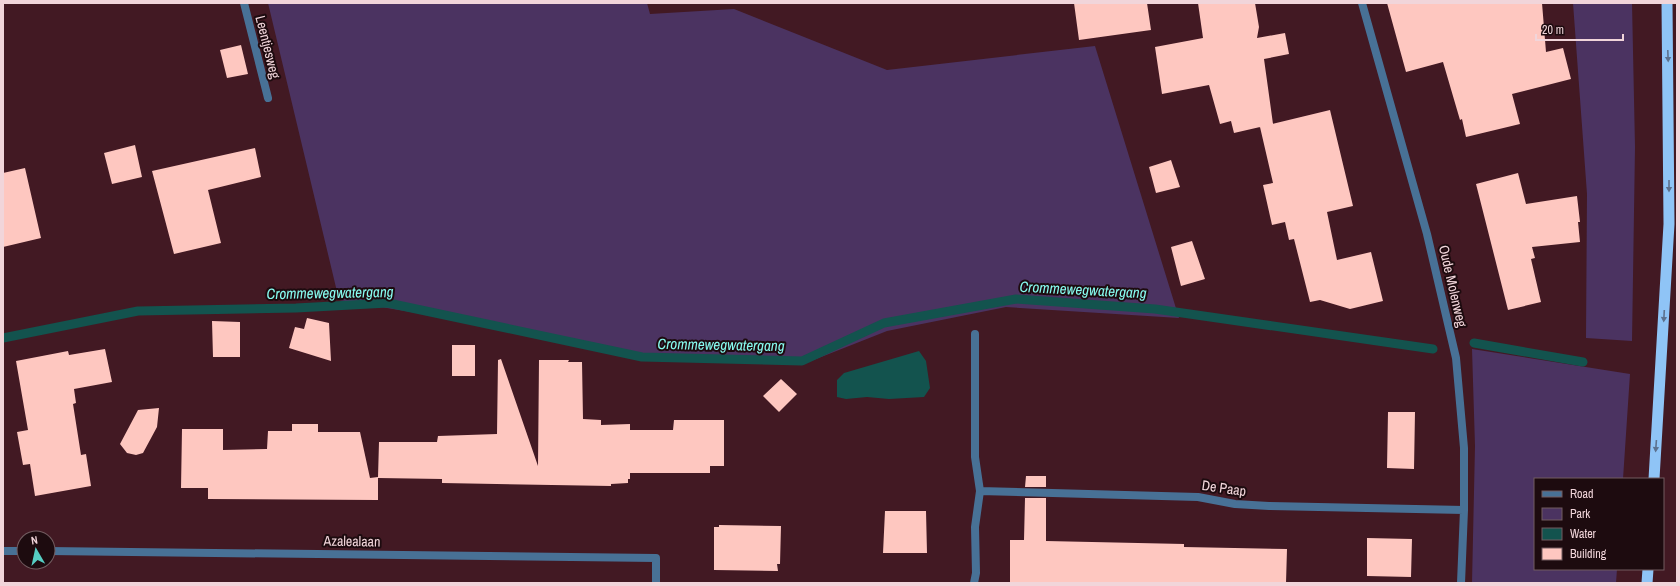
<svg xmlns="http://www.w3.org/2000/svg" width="1680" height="586" viewBox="0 0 1680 586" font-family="'Archivo Narrow',sans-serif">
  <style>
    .green { fill: #4b3361 }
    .water { fill: #13534e }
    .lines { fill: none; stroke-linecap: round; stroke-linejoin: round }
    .stream { stroke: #13534e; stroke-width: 9 }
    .building { fill: #fec7c0 }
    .minor { stroke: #487196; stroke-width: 8 }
    .trunk { stroke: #8fc4f6; stroke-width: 11 }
    .oneway { fill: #5c718e }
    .labels { text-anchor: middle; stroke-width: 4; stroke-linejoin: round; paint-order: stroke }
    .street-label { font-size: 14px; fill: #f1d5da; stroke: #1d0b0f }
    .water-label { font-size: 15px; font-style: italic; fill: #87fcf0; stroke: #1d0b0f }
  </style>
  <rect width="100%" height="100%" fill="#421923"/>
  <path class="green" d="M 268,3 L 647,3 L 650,14 L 734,9 L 887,70 L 1095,46 L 1179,318 L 1006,307 L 887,331 L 806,363 L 641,360 L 423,314 L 339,300 Z
    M 1573,3 L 1632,3 L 1635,147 L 1632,341 L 1586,338 L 1587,194 Z
    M 1472,349 L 1630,374 L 1623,479 L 1535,479 L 1535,569 L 1617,569 L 1616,583 L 1472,583 L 1475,446 Z"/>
  <path class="water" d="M 919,351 L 926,361 L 930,388 L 924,397 L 889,399 L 867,397 L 846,399 L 837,397 L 837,380 L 844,373 Z"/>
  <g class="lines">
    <path class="stream" d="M 3,338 L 138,311 L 296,308 L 388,303 L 642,357 L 802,361 L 884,323 L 1016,299 L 1155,309 L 1433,349
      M 1474,343 L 1583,362"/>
  </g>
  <path class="building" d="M 1074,3 L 1147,3 L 1151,30 L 1079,40 Z
    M 1198,3 L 1255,3 L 1259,27 L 1257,38 L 1285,33 L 1289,54 L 1264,59 L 1273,124 L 1234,133 L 1231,121 L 1220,124 L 1209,85 L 1162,94 L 1155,47 L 1203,38 Z
    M 1387,3 L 1542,3 L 1546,52 L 1563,48 L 1571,79 L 1512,94 L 1520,124 L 1466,137 L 1462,119 L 1460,120 L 1443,62 L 1406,72 Z
    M 241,45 L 248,74 L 227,78 L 220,50 Z
    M 1330,110 L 1353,206 L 1327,212 L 1337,260 L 1371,252 L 1383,301 L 1350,309 L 1320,300 L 1310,302 L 1294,239 L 1289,240 L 1285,222 L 1272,225 L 1263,185 L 1273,183 L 1260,127 Z
    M 135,145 L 142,177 L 112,184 L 104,153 Z
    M 255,148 L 261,177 L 208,190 L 221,243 L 174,254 L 152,171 Z
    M 1171,160 L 1180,187 L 1156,193 L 1149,167 Z
    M 25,168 L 41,238 L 3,247 L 3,173 Z
    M 1518,173 L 1526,204 L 1577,196 L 1580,222 L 1578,222 L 1580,242 L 1532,247 L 1535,258 L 1531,259 L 1541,302 L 1508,310 L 1476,184 Z
    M 1192,241 L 1205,279 L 1181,286 L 1171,247 Z
    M 307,318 L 329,323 L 331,361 L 289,348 L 295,327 L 304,329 Z
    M 212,321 L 240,322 L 240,357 L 213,357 Z
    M 452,345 L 475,345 L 475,376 L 452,376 Z
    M 105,349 L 112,382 L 74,389 L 76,403 L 73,404 L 81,455 L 86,454 L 91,486 L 35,496 L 30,464 L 23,465 L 17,432 L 28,430 L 16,361 L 68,351 L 69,355 Z
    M 501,359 L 538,466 L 539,360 L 569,360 L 568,362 L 582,362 L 583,419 L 601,420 L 601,425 L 630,424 L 630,430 L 673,430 L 674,420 L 724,420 L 724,466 L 710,466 L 710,473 L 630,473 L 630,479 L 628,479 L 628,483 L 611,484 L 611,486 L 442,483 L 442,479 L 378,478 L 378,500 L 208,499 L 208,488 L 181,488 L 182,429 L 223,429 L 223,450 L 267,449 L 268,431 L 292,431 L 292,424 L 318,424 L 318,432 L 360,432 L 370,478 L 378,477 L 379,442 L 437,442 L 438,436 L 497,434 L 498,360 Z
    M 781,379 L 797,394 L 779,412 L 763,396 Z
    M 159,408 L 157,427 L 143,453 L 136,455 L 127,453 L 120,444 L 138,410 Z
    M 1388,412 L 1415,412 L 1414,469 L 1387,468 Z
    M 1026,476 L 1046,476 L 1046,487 L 1025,487 Z
    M 1025,498 L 1046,498 L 1046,541 L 1184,544 L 1184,547 L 1287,549 L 1286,583 L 1010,583 L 1010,540 L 1024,540 Z
    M 885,511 L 926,511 L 927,553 L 883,553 Z
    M 719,525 L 781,526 L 780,564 L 777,564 L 778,571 L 714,570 L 714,527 L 719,527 Z
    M 1367,538 L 1412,539 L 1411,577 L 1367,576 Z"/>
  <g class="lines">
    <path class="minor" d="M 244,3 L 268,98
      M 1362,3 L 1427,234 L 1456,358 L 1464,448 L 1464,510 L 1461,583
      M 980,491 L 1198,497 L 1235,504 L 1269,506 L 1464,510
      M 3,551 L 24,551
      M 48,551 L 656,558 L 656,583
      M 974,583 L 976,573 L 975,527 L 980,491 L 975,457 L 975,334"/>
    <path class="trunk" d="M 1654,479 L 1669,224 L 1667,3
      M 1647,583 L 1648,569"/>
  </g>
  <defs><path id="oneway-solid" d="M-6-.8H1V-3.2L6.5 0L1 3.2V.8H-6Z"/></defs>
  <g class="oneway">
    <use href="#oneway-solid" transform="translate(1668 56) rotate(88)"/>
    <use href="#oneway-solid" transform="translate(1669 186) rotate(90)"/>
    <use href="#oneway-solid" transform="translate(1664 316) rotate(93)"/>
    <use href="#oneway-solid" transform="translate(1656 446) rotate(94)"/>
  </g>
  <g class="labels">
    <g class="street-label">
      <text transform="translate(268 47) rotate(76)" y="5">Leentjesweg</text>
      <text transform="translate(1453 286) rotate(77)" y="5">Oude Molenweg</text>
      <text transform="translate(1224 488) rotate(8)" y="5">De Paap</text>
      <text transform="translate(352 541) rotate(1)" y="5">Azalealaan</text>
    </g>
    <g class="water-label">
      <text transform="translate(1083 290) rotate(3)" y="5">Crommewegwatergang</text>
      <text transform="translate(330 293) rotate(-1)" y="5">Crommewegwatergang</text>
      <text transform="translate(721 345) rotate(1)" y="5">Crommewegwatergang</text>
    </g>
  </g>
  <rect width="1680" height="586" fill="none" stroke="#f1d5da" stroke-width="8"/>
  <rect x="1534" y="478" width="130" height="92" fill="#1d0b0f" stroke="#725c60"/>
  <rect x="1542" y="491" width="20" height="6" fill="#487196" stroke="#725c60"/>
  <text x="1570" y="498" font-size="12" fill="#f1d5da">Road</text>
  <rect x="1542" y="508" width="20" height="12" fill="#4b3361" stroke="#725c60"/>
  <text x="1570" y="518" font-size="12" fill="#f1d5da">Park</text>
  <rect x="1542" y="528" width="20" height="12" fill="#13534e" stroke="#725c60"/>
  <text x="1570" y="538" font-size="12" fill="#f1d5da">Water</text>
  <rect x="1542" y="548" width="20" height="12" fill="#fec7c0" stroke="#725c60"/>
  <text x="1570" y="558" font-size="12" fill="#f1d5da">Building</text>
  <g transform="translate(36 550) rotate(351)"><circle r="19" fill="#1d0b0f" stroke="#725c60"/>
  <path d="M0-3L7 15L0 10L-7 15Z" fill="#56cec3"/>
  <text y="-6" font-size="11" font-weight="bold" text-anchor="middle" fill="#f1d5da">N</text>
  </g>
  <path d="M1536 34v6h87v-6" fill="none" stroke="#f1d5da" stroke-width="2"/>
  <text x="1542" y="34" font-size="12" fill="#f1d5da" stroke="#1d0b0f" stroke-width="3" paint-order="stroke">20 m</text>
</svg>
